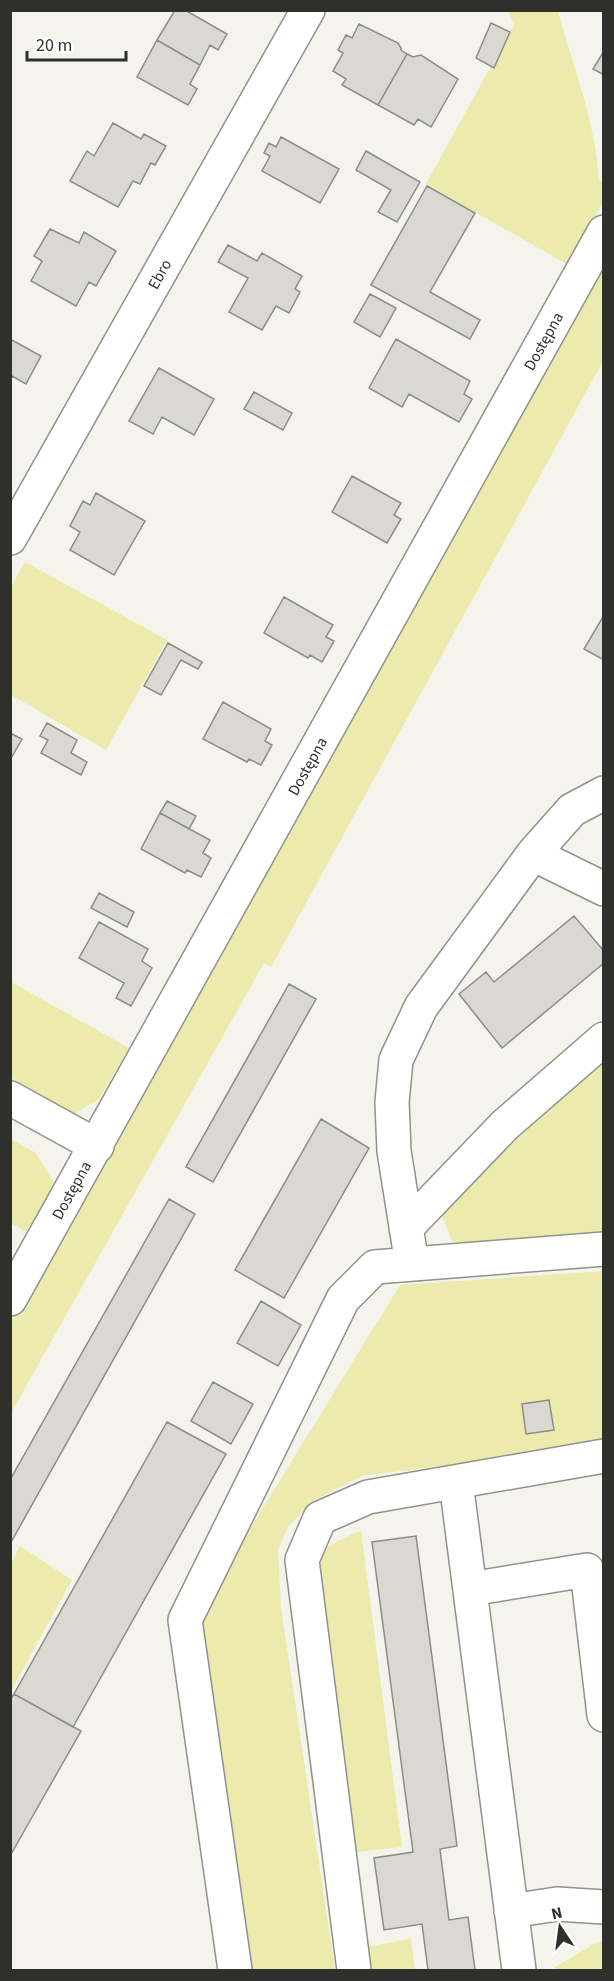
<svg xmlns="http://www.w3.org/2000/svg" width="614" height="1981" viewBox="0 0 614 1981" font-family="'Source Sans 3',sans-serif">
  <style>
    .green { fill: #eceaad }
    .building { fill: #d9d9d2; stroke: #8d8d87; stroke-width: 1.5 }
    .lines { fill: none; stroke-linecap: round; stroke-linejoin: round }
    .minor-casing { stroke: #92928c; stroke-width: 36 }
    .minor { stroke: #fff; stroke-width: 33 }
    .labels { text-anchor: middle; stroke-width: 4.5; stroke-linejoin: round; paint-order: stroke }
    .street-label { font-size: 16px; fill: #2f2f2c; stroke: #fff }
  </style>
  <rect width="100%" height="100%" fill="#f4f4ed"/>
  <path class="green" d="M 507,11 L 558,11 C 573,66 596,124 599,181 L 604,183 L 603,202 L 568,265 L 426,184 L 491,66 L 495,67 L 514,24 Z
    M 603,262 L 603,361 L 271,967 L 264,963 L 11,1413 L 11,1322 Z
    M 25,562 L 167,640 L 106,750 L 11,695 L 11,587 Z
    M 11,982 L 129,1048 L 99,1099 L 74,1114 L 11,1078 Z
    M 603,1056 L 603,1234 L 471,1246 L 452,1241 L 440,1212 L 481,1160 Z
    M 11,1139 L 36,1153 L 55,1185 L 26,1232 L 11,1223 Z
    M 603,1271 L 603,1442 L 495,1459 L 362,1476 L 314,1500 L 288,1527 L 278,1550 L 281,1607 L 335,1970 L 249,1970 L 196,1617 L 400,1285 Z
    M 361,1530 L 402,1847 L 349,1853 L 315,1574 L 322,1549 Z
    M 20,1546 L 72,1580 L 11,1691 L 11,1563 Z
    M 411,1939 L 415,1970 L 368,1970 L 365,1947 Z
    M 603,1941 L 603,1970 L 555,1970 L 555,1967 L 594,1944 Z"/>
  <path class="building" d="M 175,10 L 185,10 L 227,34 L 218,50 L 210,45 L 200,65 L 157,40 Z
    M 491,23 L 510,32 L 494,68 L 476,58 Z
    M 359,24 L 398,43 L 401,48 L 401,50 L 407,54 L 378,105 L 342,85 L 346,79 L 333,71 L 343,53 L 338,50 L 346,35 L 352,38 Z
    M 157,40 L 200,65 L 190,84 L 197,89 L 188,105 L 137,77 Z
    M 604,51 L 604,75 L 593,69 Z
    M 407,54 L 413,57 L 421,55 L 458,79 L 431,127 L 418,119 L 414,125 L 378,105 Z
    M 113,123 L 141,139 L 144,134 L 166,146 L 155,165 L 151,163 L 140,184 L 133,181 L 118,207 L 70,181 L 87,151 L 94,156 Z
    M 281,137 L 339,169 L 320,203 L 262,171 L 270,156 L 264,153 L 269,143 L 276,147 Z
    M 366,151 L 420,182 L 397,222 L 378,212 L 391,190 L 356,170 Z
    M 427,186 L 475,213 L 430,292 L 480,320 L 470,339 L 371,285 Z
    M 50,229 L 79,243 L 84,232 L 116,251 L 96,286 L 89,282 L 76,306 L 31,281 L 42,261 L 34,256 Z
    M 228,245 L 257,261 L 262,253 L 302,276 L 295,289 L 300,292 L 289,313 L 276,306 L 262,330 L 229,312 L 248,278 L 218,262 Z
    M 370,294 L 396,308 L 380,337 L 354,322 Z
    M 10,339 L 41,356 L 26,384 L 12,376 L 10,379 Z
    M 396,339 L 470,381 L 464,394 L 472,399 L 459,422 L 409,394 L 402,407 L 369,388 Z
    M 159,368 L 214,399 L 194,435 L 162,417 L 153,434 L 129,421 Z
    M 254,392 L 292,413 L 283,430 L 244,409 Z
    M 352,476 L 401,503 L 394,515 L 401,519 L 387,543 L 332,512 Z
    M 96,493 L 145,521 L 114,575 L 70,550 L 80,532 L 70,526 L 83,501 L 90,505 Z
    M 284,597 L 333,625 L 326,637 L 334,641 L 322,662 L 310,655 L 308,658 L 264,633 Z
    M 604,615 L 604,660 L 584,649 Z
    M 168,643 L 202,662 L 198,669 L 181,660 L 161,695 L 144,686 Z
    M 223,702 L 271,729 L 265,741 L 272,745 L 261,765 L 249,759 L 247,762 L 203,739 Z
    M 47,723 L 77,740 L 71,753 L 87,762 L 81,775 L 41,753 L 48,740 L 40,736 Z
    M 10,733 L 22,739 L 10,760 Z
    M 167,801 L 196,816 L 189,829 L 160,813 Z
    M 160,813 L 210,840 L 203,853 L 211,858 L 201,877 L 187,870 L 185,873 L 141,849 Z
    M 99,893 L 134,912 L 127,927 L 91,908 Z
    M 574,916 L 604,951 L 604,963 L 502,1048 L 459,994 L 486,972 L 494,982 Z
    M 99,922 L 148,949 L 142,961 L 152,968 L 131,1006 L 116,998 L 124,983 L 79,958 Z
    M 289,984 L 316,999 L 213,1182 L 186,1167 Z
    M 321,1119 L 369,1148 L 284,1298 L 235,1270 Z
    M 169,1199 L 195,1214 L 10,1544 L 10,1480 Z
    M 261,1301 L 301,1325 L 278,1366 L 237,1343 Z
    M 213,1382 L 253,1404 L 231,1444 L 191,1421 Z
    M 549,1400 L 554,1430 L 526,1434 L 522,1404 Z
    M 167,1422 L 226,1454 L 73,1727 L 14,1694 Z
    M 416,1536 L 457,1846 L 440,1849 L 449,1920 L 468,1917 L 475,1970 L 428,1970 L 422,1924 L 384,1930 L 374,1858 L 413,1852 L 372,1542 Z
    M 14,1694 L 81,1731 L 10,1856 L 10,1700 Z"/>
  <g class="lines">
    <defs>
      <path id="minor" d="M 10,538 L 308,10
        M 533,854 L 604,889
        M 10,1098 L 97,1146
        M 406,1228 L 505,1125 L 604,1039
        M 412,1264 L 394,1151 L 392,1102 L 396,1060 L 421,1007 L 533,854 L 572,810 L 604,793
        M 10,1299 L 604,232
        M 456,1482 L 519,1970
        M 470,1589 L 587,1570 L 604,1715
        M 511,1911 L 557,1904 L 604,1907
        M 235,1970 L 185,1620 L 343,1299 L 375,1267 L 604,1249
        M 354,1970 L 302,1560 L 320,1518 L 368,1497 L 604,1456"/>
    </defs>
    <use href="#minor" class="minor-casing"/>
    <use href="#minor" class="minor"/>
  </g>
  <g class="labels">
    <g class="street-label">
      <text transform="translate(159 274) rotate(-61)" y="6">Ebro</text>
      <text transform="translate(543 341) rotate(-61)" y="6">Dostępna</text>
      <text transform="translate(307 766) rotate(-61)" y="6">Dostępna</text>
      <text transform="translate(71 1190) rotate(-61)" y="6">Dostępna</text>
    </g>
  </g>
  <rect width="614" height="1981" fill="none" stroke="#2f2f2c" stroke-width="24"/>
  <g transform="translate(560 1927) rotate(347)" stroke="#ffffff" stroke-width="4.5" paint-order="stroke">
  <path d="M0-4.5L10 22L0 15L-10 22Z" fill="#2f2f2c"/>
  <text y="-9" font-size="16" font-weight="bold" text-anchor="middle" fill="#2f2f2c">N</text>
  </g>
  <path d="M27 51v9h99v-9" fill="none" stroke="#2f2f2c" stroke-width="3"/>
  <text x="36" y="51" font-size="18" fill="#2f2f2c" stroke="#ffffff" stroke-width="4.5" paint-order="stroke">20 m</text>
</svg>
